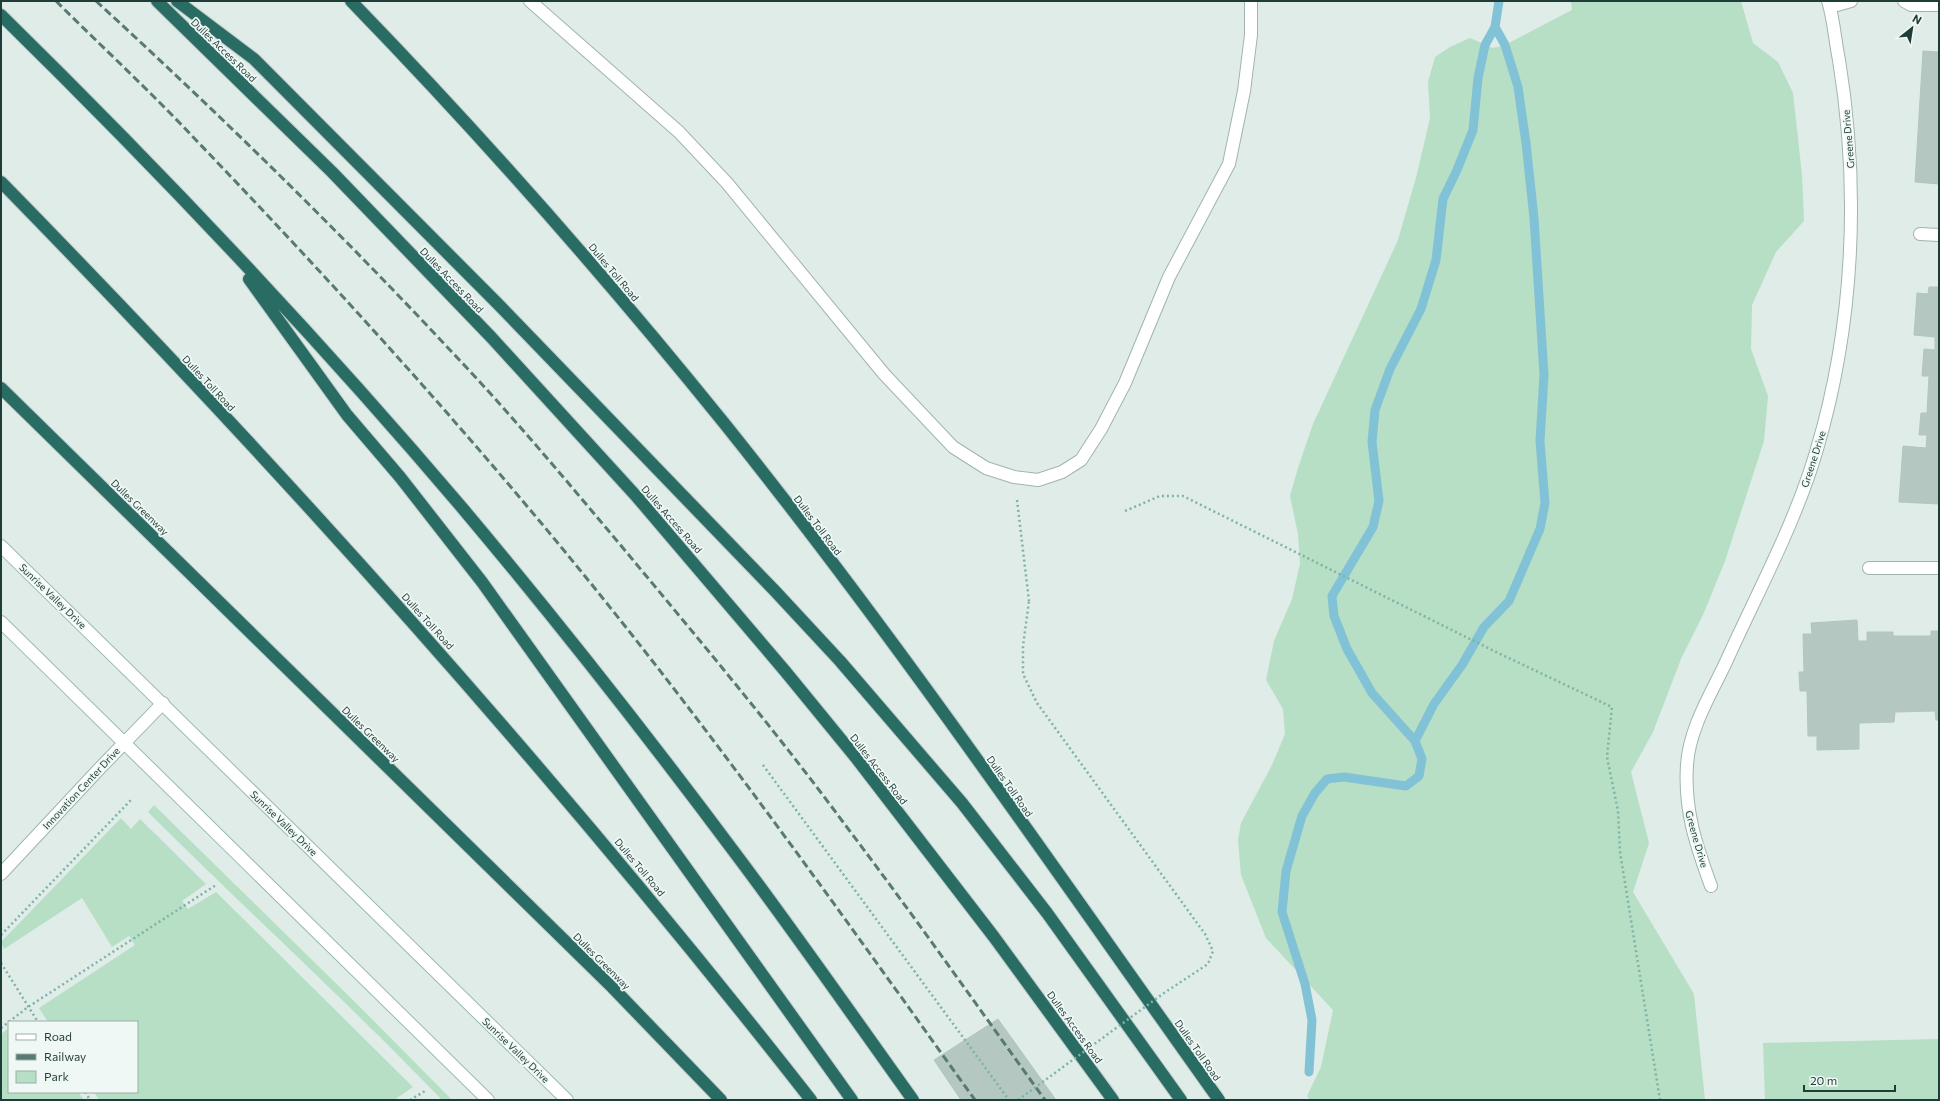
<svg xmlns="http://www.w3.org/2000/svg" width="1940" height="1101" viewBox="0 0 1940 1101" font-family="Commissioner,sans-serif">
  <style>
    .green { fill: #b6dfc5 }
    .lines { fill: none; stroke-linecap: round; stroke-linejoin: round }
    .stream { stroke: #82c2d7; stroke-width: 9 }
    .building { fill: #b4c7c1; stroke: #b1c6bf }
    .service-casing { stroke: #a2b4af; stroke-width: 14 }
    .minor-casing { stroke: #a2b4af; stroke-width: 14 }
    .secondary-casing { stroke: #9db9b1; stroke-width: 14 }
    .motorway-casing { stroke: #c0c9c7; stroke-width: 14 }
    .path { stroke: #7db3a6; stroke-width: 2.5; stroke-dasharray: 2 3; stroke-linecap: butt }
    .service { stroke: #fff; stroke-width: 12 }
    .minor { stroke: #fff; stroke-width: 12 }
    .secondary { stroke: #fff; stroke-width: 12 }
    .motorway { stroke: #286c64; stroke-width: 12 }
    .rail { stroke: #597973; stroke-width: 3; stroke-dasharray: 8 4; stroke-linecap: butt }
    .path-bridge { stroke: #7db3a6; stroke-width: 2.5; stroke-dasharray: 2 3; stroke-linecap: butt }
    .labels { text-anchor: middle; stroke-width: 3.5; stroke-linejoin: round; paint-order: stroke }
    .street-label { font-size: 10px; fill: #1f3d38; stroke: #f0f8f5 }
  </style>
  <rect width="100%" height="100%" fill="#dfece7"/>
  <path class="green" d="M 1571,1 L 1741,1 L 1753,43 L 1778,62 L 1793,93 L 1802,175 L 1804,221 L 1776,252 L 1752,305 L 1751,349 L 1768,396 L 1764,441 L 1725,561 L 1703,615 L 1681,659 L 1653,732 L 1631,772 L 1649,843 L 1633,892 L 1694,994 L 1705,1100 L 1310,1100 L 1307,1096 L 1321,1067 L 1333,1010 L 1266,938 L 1241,875 L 1238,840 L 1241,823 L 1272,765 L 1285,734 L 1283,709 L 1266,680 L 1274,641 L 1292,599 L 1300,564 L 1298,534 L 1290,496 L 1298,468 L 1313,424 L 1398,240 L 1417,174 L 1430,118 L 1428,82 L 1435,57 L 1450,47 L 1470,38 L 1493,48 L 1505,45 L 1572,10 Z
    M 154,805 L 362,1009 L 452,1100 L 442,1100 C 347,1001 245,909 148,812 Z
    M 121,818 L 131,829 L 140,819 L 206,884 L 182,901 L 188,909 L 216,892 L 413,1087 L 394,1100 L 99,1100 L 94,1092 L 137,1092 L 137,1022 L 48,1022 L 39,1008 L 135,945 L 129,936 L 112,947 L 82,898 L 4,949 L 1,942 Z
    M 9,1028 L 9,1092 L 78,1092 L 84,1100 L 1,1100 L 1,1034 Z
    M 1939,1039 L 1939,1100 L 1765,1100 L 1763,1043 Z"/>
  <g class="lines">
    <path class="stream" d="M 1415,741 L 1434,704 L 1462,665 L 1484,627 L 1509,601 L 1540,529 L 1545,503 L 1540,441 L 1544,375 L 1534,218 L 1526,143 L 1518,87 L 1505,45 L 1495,27
      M 1309,1072 L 1312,1020 L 1305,984 L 1282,912 L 1286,871 L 1302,816 L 1315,793 L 1327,779 L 1344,777 L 1406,786 L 1419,776 L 1422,759 L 1415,741 L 1372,693 L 1347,649 L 1334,616 L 1332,596 L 1373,527 L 1379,501 L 1372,442 L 1375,410 L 1390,369 L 1421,309 L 1436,260 L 1443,199 L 1457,170 L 1473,130 L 1478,78 L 1485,45 L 1495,27 L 1499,1"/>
  </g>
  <path class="building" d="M 1923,51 L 1939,52 L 1939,184 L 1915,182 Z
    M 1929,287 L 1939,287 L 1939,504 L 1899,502 L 1903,446 L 1926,448 L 1927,435 L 1919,435 L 1921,413 L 1927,413 L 1929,376 L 1922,376 L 1924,349 L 1935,350 L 1935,337 L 1914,335 L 1917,293 L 1928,294 Z
    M 1857,620 L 1858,641 L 1867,641 L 1867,632 L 1893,632 L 1893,636 L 1931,636 L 1931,631 L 1939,631 L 1939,720 L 1936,720 L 1935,711 L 1895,712 L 1894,722 L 1859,723 L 1859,749 L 1817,750 L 1817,736 L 1808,736 L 1807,691 L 1800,691 L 1799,672 L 1804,672 L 1803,634 L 1812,634 L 1811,623 Z
    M 998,1019 L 1056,1100 L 961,1100 L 934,1060 Z"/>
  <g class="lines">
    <defs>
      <path id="service" d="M 530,1 L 679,132 L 727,183 L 884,374 L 953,447 L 986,468 L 1014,477 L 1038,480 L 1062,472 L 1081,460 L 1101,429 L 1125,383 L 1169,277 L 1229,164 L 1244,91 L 1251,35 L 1251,1
        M 1920,234 L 1939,235
        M 1869,568 L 1939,568"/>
      <path id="minor" d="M 1904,1 L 1911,5 L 1939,5
        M 1830,7 L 1851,1
        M 1,874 L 100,768 L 163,703
        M 1711,886 C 1696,845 1684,810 1687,765 C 1689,729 1711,694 1726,662 C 1757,593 1796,522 1817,449 C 1854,324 1860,189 1839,60 C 1835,41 1834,20 1828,1"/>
      <path id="secondary" d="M 1,546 L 567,1100
        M 1,622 L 488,1100"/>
      <path id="motorway" d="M 157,1 L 332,172 L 491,337 L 637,497 L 785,671 L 857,759 L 994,937 L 1113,1100
        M 177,1 L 254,59 L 497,303 L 775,591 L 840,661 L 962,803 L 1047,913 L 1181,1100
        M 351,1 C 482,136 606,277 724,423 C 899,641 1057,873 1219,1100
        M 1,15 C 162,173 318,338 464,510 C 559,623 650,739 738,857 C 798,937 855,1019 913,1100
        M 1,182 C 287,474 559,778 811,1100
        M 249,279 L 347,415 L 400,477 L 482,582 L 852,1100
        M 1,388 L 612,987 L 721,1100"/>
    </defs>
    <use href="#service" class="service-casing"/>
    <use href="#minor" class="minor-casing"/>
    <use href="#secondary" class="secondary-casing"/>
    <use href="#motorway" class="motorway-casing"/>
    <path class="path" d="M 1017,500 L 1029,601
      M 1125,511 L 1160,496 L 1183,496 L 1494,651 L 1612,707 L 1607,757 L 1618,811 L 1620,852 L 1660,1100
      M 763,765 L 1009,1100
      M 1,935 L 131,800
      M 1,963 L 38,1022
      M 1,1028 L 28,1007 L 216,885
      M 85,1092 L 90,1100
      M 410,1100 L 425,1091"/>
    <use href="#service" class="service"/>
    <use href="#minor" class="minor"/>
    <use href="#secondary" class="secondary"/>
    <use href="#motorway" class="motorway"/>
    <path class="rail" d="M 56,1 C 102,47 150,91 194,138 C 335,285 473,437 601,596 C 732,759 853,930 975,1100
      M 96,1 C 218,113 337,229 450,350 C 512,415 570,485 628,554 C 701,642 775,730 843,822 C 912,913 978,1007 1045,1100"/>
    <path class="path-bridge" d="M 1018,1100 L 1164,993 L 1208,964 L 1213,951 L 1205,934 L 1037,703 L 1023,674 L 1023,646 L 1029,601"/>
  </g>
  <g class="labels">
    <g class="street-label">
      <text transform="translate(224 50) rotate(44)" y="4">Dulles Access Road</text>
      <text transform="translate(1848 139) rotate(-95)" y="4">Greene Drive</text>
      <text transform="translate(614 272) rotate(50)" y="4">Dulles Toll Road</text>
      <text transform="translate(452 280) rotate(46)" y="4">Dulles Access Road</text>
      <text transform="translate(209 383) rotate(47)" y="4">Dulles Toll Road</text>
      <text transform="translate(1813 459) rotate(-72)" y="4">Greene Drive</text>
      <text transform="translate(140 507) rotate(44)" y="4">Dulles Greenway</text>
      <text transform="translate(672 519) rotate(49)" y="4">Dulles Access Road</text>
      <text transform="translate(818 525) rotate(53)" y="4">Dulles Toll Road</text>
      <text transform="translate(53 596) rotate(44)" y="4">Sunrise Valley Drive</text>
      <text transform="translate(428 621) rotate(48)" y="4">Dulles Toll Road</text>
      <text transform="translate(371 734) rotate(44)" y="4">Dulles Greenway</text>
      <text transform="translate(879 769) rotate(52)" y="4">Dulles Access Road</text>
      <text transform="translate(1010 786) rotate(55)" y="4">Dulles Toll Road</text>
      <text transform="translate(81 788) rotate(-47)" y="4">Innovation Center Drive</text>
      <text transform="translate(284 823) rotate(44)" y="4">Sunrise Valley Drive</text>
      <text transform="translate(1697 839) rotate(74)" y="4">Greene Drive</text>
      <text transform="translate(640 867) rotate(50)" y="4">Dulles Toll Road</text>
      <text transform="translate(602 961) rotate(45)" y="4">Dulles Greenway</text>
      <text transform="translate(1075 1027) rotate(54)" y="4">Dulles Access Road</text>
      <text transform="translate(516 1050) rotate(44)" y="4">Sunrise Valley Drive</text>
      <text transform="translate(1198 1050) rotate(55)" y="4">Dulles Toll Road</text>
    </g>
  </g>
  <rect width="1940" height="1101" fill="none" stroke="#1f3d38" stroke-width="4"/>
  <rect x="8" y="1021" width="130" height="72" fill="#f0f8f5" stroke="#9cada9"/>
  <rect x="16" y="1034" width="20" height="6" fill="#ffffff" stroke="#9cada9"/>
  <text x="44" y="1041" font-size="12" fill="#1f3d38">Road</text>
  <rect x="16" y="1054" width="20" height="6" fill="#597973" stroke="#9cada9"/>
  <text x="44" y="1061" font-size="12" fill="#1f3d38">Railway</text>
  <rect x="16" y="1071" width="20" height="12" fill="#b6dfc5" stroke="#9cada9"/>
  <text x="44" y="1081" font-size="12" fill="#1f3d38">Park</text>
  <g transform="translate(1912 28) rotate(30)" stroke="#f0f8f5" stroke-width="3" paint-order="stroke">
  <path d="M0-3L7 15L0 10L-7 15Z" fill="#1f3d38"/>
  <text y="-6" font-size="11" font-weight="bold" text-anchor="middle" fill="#1f3d38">N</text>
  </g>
  <path d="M1804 1085v6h91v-6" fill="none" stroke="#1f3d38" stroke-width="2"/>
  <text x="1810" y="1085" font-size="12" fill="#1f3d38" stroke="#f0f8f5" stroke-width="3" paint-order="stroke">20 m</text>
</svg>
